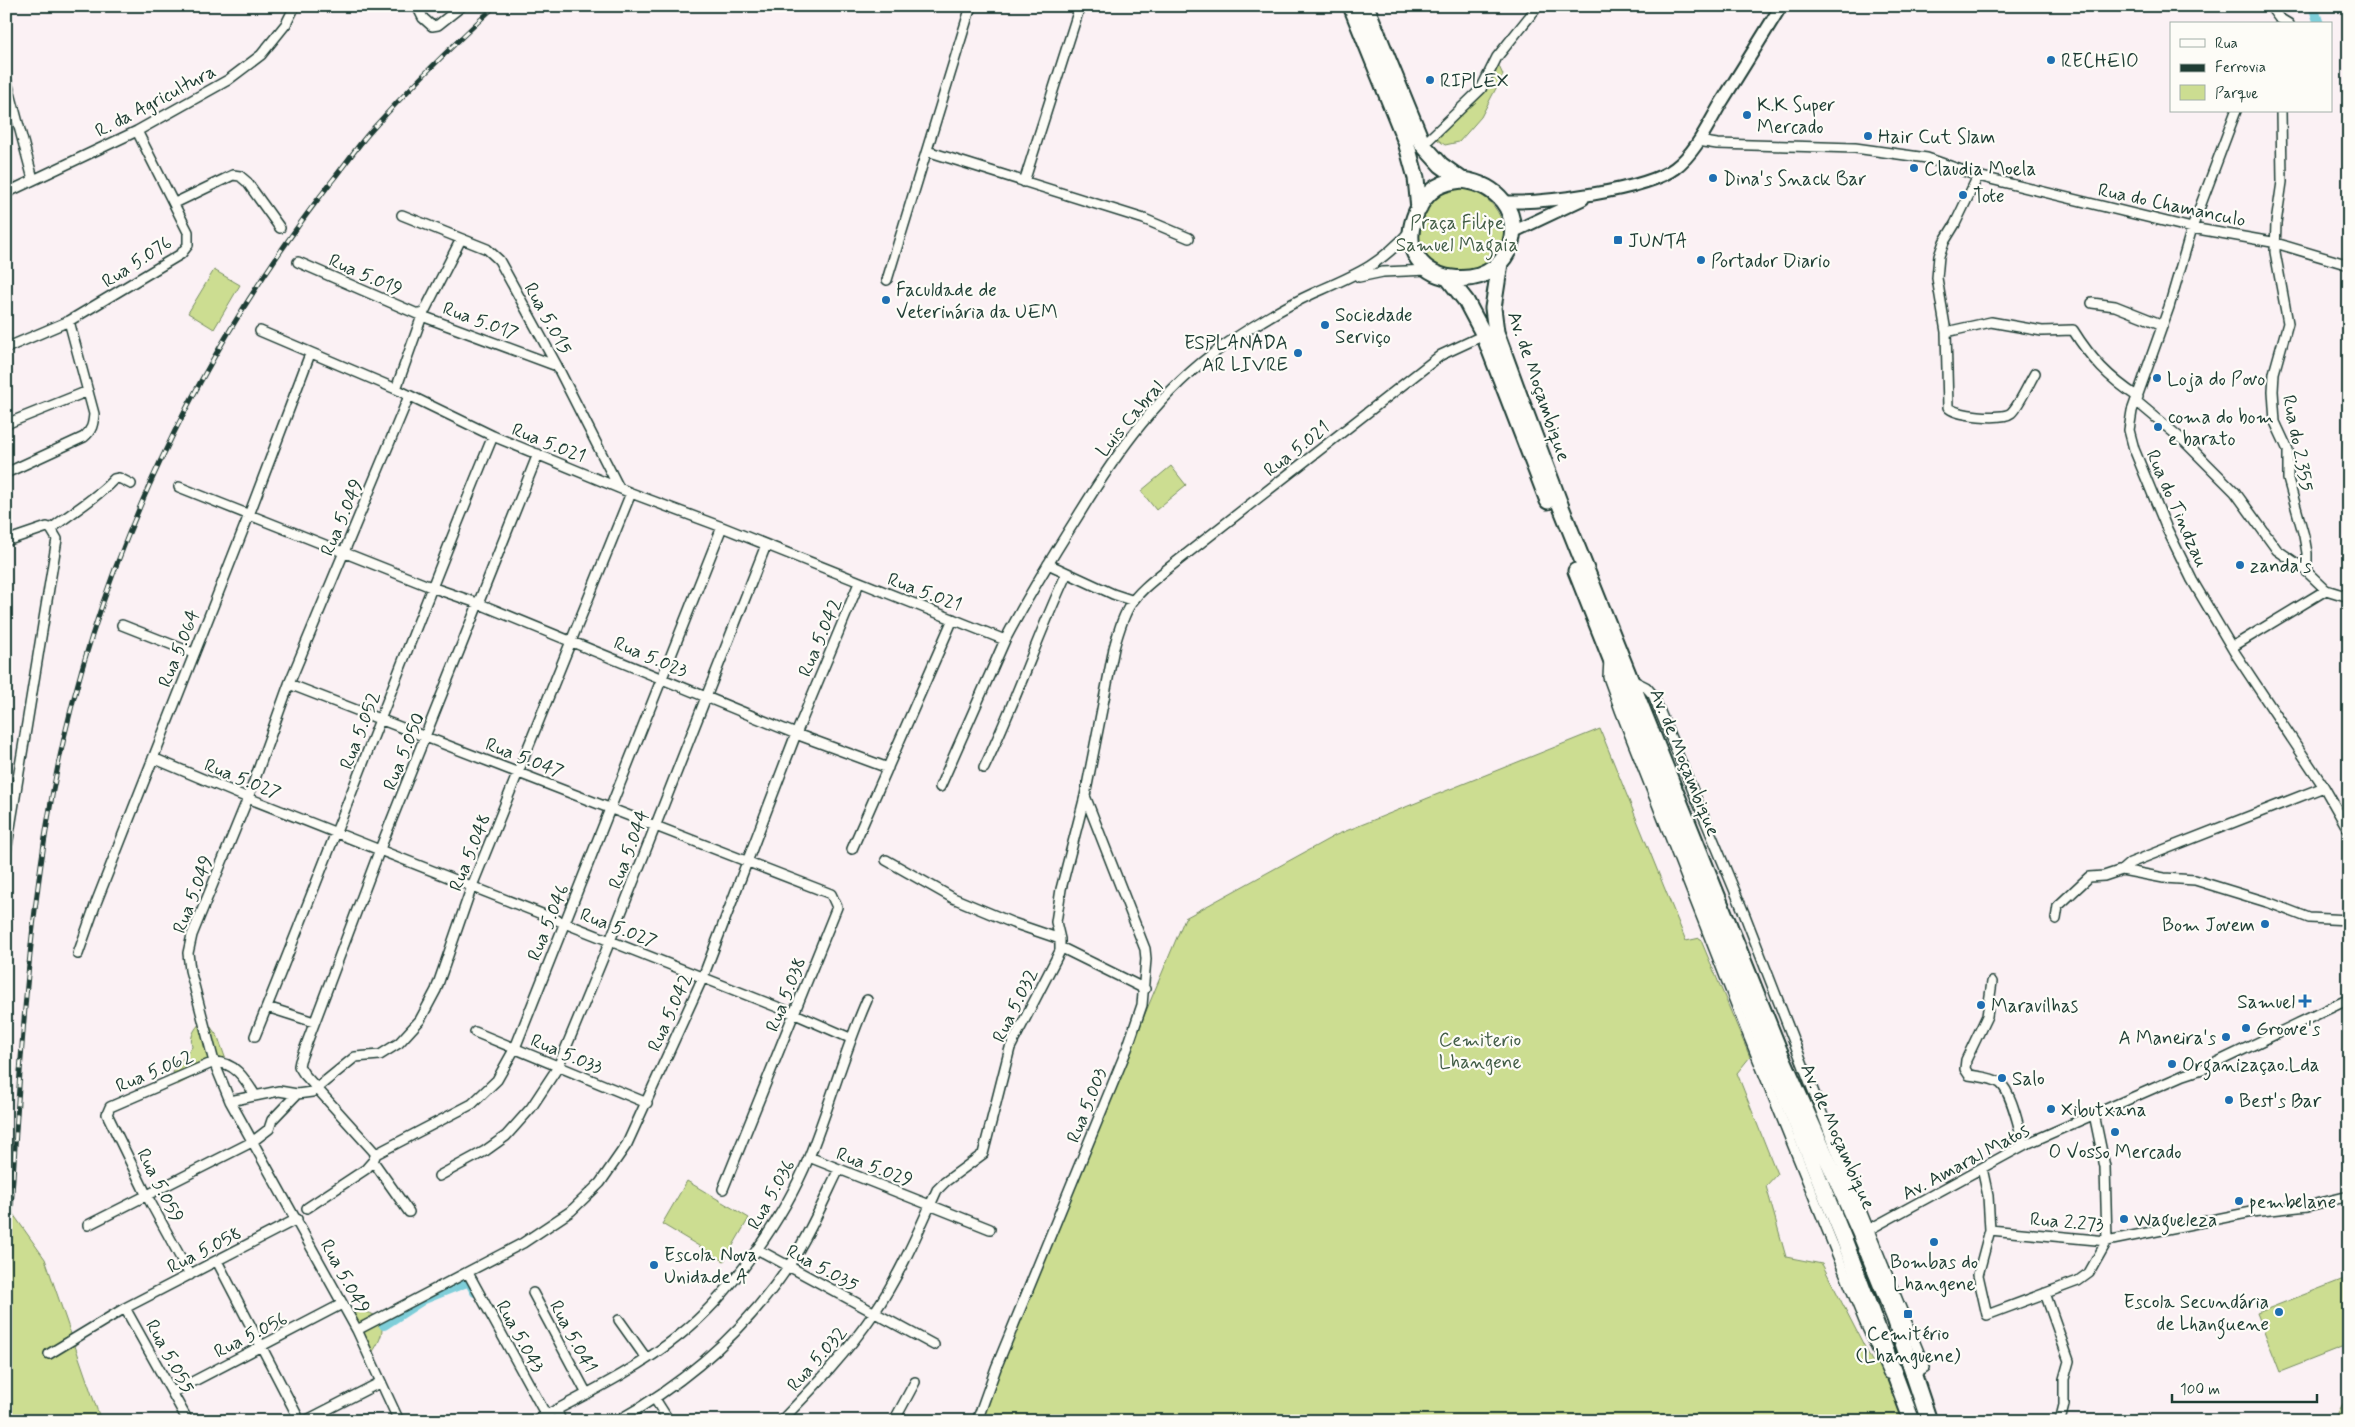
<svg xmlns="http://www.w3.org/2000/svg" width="2355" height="1427" viewBox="0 0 2355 1427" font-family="Mynerve,sans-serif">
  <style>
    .green { fill: #ccdd91; stroke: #768d62 }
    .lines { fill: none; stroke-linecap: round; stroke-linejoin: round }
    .canal { stroke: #7eced9; stroke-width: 10 }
    .minor-casing { stroke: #1f3d34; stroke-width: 12 }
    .tertiary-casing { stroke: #1f3d34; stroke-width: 15 }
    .trunk-casing { stroke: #1f3d34; stroke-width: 19 }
    .minor { stroke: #fdfcf7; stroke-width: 9 }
    .tertiary { stroke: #fdfcf7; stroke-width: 11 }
    .trunk { stroke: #fdfcf7; stroke-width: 15 }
    .rail-casing { stroke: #1f3d34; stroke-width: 5 }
    .rail { stroke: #fdfcf7; stroke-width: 3; stroke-dasharray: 9; stroke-linecap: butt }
    .poi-dot { fill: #1f6fb2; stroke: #fdfcf7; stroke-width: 2 }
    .labels { text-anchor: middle; stroke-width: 4.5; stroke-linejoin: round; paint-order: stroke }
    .poi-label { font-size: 19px; fill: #1f3d34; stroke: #fdfcf7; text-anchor: start }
    .street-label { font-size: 19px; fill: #1f3d34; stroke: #fdfcf7 }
    .park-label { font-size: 19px; fill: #425d47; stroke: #fdfcf7 }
  </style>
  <rect width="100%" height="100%" fill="#fbf1f4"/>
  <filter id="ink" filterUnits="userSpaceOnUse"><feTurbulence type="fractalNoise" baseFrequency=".02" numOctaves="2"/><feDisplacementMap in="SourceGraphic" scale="10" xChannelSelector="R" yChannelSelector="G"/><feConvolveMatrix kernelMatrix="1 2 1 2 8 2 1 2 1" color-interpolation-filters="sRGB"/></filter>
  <g filter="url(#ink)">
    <path class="green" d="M 1498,64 L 1503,75 L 1481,117 L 1459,142 L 1445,145 L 1430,134 L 1465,105 Z
      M 1459,187 C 1494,193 1513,223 1499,256 L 1468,278 L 1420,262 L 1413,214 L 1429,195 Z
      M 214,270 L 240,285 L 214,329 L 188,313 Z
      M 1171,466 L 1186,485 L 1156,510 L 1141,491 Z
      M 1600,729 L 1686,941 L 1700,938 L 1750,1057 L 1737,1073 L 1777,1174 L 1766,1186 L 1786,1257 L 1822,1264 L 1872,1361 L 1882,1365 L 1904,1421 L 981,1421 L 997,1368 L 1185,918 L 1336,835 Z
      M 205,1019 L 218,1037 L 226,1060 L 177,1085 L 173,1072 C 178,1062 186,1056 192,1047 C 189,1035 196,1026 205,1019 Z
      M 687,1181 L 749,1218 L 724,1261 L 662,1224 Z
      M 6,1204 L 45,1259 L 101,1421 L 6,1421 Z
      M 2349,1277 L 2349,1345 L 2280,1372 L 2257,1313 Z
      M 362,1311 C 389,1316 385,1334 372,1353 L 365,1355 L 344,1316 Z
      M 2349,1392 L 2349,1421 L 2347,1421 L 2337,1415 Z"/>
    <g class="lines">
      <path class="canal" d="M 2313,6 L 2319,24
        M 384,1325 L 424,1299 L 469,1281 L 475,1292"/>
      <defs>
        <path id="minor" d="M 417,6 L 423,18 L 432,26 L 438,25 L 462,6
          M 2270,6 L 2279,18 L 2289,24
          M 6,78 L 33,179
          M 2236,111 L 2192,228 L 2169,307 L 2132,411 L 2129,430 L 2134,449 L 2167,529 L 2192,580 L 2235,653 L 2324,787 L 2349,831
          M 2281,111 L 2282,182 L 2276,223 L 2275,252 L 2288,323 L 2274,373 L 2273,391 L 2275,422 L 2288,450 L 2288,479 L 2304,536 L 2307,553 L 2307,572
          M 1698,141 L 1717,144 L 1855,148 L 1927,158 L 1978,176
          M 1423,145 L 1481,89 L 1497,57 L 1538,6
          M 927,151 L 1144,219 L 1189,238
          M 1024,182 L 1080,6
          M 6,193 L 137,131 L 228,80 L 261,55 L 286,24 L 295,6
          M 175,203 L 233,175 L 240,176 L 247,182 L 280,228
          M 402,215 L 487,249 L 499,260 L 557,366 L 619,488
          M 298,262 L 422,316 L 557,366
          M 1359,277 L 1383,272 L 1428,270
          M 887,280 L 971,6
          M 2092,303 L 2115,306 L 2163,325
          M 260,331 L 396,389 L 493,436 L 631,493 L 722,527 L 1005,640 C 1027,598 1052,557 1078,516 C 1117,452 1160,391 1222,347 C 1251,327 1281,308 1314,293 C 1357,274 1379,266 1411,230
          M 1946,332 L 1991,322 L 2042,331 L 2073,330 C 2091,359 2109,378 2138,397
          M 6,348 L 69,321 L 181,254 L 188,245 L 188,232 L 137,131
          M 2035,373 C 2029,383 2019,406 2011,413 C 2002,420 1955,416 1948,407 L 1946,332 L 1937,278 L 1939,256 L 1944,242 L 1955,224 L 1978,176 L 2192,228 L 2272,242 L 2349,265
          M 396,389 L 422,316 L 461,239
          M 2136,401 L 2185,442 L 2235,492 L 2277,550 L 2303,568 L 2326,590 L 2349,597
          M 6,424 L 88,391
          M 6,473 L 84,437 C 92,430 93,425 94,414 L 69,321
          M 179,487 L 431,587 L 480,604 L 796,734 L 888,768
          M 51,529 C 73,511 96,499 114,479 L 119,478 L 131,484
          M 6,541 L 47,527 L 51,529
          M 1048,564 L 1113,594 L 1131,600
          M 122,625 L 193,653
          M 2232,647 L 2326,590
          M 1609,659 L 1608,677 L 1620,710 L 1746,1030 L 1864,1321 L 1888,1374
          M 1632,680 L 1646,687 L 1653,695 L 1744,913 L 1835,1147 L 1925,1367 L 1913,1375
          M 289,684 L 831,894 L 837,907 L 723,1189
          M 153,758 L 248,798 L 795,1014 L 850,1038
          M 984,768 C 1015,704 1037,637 1067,573
          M 940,787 L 1005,640
          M 852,849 L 953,619
          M 6,852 L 57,539 L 51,529
          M 886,860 L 953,898 L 1013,923 L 1060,939
          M 2122,870 L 2130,863 L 2324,787
          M 2056,919 L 2058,906 L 2089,877 L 2104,876 L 2122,870 L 2164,878 L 2195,880 L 2270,903 L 2309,918 L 2349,920
          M 1060,947 L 1145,989
          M 78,954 L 96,903 L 249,515 L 310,354
          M 1992,982 L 1987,1016 L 1966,1060 L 1965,1069 L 1969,1075 C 1979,1077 1991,1077 2000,1083 C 2012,1092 2019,1130 2024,1145
          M 267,1007 L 314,1022
          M 475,1032 L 647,1103
          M 255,1036 C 336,837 411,635 493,436
          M 230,1101 L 279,1091 L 297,1094 L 312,1092 L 355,1057 L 380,1055 L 399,1043 L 420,1020 L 436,990 L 472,886 L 631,493
          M 376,1154 L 304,1074 L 299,1066 L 300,1061 L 380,849 L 538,454
          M 376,1154 L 472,1104 L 497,1080 L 515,1048 L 722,527
          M 809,1157 L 990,1229
          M 373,1161 L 409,1212
          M 1982,1168 L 1988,1196 L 1990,1230 L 2107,1241 L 2252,1212 L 2308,1206 L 2349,1196
          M 439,1176 L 485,1151 L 506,1136 L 531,1108 L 558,1067 L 610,941 L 766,545
          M 307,1208 L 366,1169 L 373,1161 L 376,1154
          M 88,1225 L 252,1142 L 269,1129 L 272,1120 L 297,1094
          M 1870,1229 L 2024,1145 L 2184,1075 L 2205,1068 L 2349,999
          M 1990,1230 L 1978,1275 L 1987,1315 L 2078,1281 L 2089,1273 L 2107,1241 L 2105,1167 L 2094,1114
          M 757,1249 L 934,1345
          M 217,1261 L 300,1421
          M 468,1273 L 546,1415
          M 190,1275 L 147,1196 L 107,1114 L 110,1107 L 214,1062 C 235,1062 245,1079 255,1095
          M 533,1293 L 587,1394
          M 2045,1293 L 2069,1361 L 2064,1379 L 2064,1405 L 2060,1421
          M 125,1308 L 188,1421
          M 619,1320 L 646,1358
          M 357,1330 L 523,1243 L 571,1211 L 600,1183 L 627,1144 L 703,977 L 796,734 L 859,583
          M 49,1354 L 125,1308 L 297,1219
          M 173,1392 L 342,1304
          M 655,1399 L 669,1421
          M 557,1411 L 561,1421
          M 305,1421 L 381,1382
          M 399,1421 L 357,1330 L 230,1101 L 214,1062 L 190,970 L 188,953 L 192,935 L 248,798 L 289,684 L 409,396
          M 535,1421 C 584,1395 637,1370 681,1334 C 731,1294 785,1216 809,1157 C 830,1105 844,1052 867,1000
          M 617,1421 C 685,1383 744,1332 788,1267 C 808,1237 823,1202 839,1169
          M 781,1421 C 814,1387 847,1353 874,1313 C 900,1275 918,1232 937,1190 L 945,1182 L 983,1154 L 1010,1048 L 1060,951 L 1060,939 L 1056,922 L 1061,889 L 1085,796 L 1114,648 C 1126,604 1131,598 1166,570 L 1441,355 L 1484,335
          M 894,1421 L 915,1382
          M 977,1421 L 996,1368 L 1127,1049 L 1142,1005 L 1146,959 L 1145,949 L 1085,796"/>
        <path id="tertiary" d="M 1505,202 C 1543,203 1645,191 1675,168 C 1696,152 1708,125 1721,103 C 1741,71 1761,39 1781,6
          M 1513,232 L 1583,199"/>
        <path id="trunk" d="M 1351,6 L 1406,142 L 1416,178 L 1419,209
          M 1366,6 L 1423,145 L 1441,165 L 1462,180
          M 1462,180 C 1539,191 1522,287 1452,278 C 1436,276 1423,269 1415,254 C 1404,233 1417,200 1437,187 C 1445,182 1453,181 1462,180 Z
          M 1500,263 L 1493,308 L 1496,332 L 1519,395 L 1561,507 L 1779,1050 L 1860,1233 L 1895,1319 L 1929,1421
          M 1448,278 L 1466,301 L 1484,335 L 1548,501
          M 1576,571 L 1767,1052 L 1844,1239 L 1912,1421"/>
      </defs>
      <use href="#minor" class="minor-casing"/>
      <use href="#tertiary" class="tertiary-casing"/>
      <use href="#trunk" class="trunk-casing"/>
      <use href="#minor" class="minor"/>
      <use href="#tertiary" class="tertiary"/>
      <use href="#trunk" class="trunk"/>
      <defs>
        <path id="rail" d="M 6,1285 C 17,1132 22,977 47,825 C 84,593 187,368 331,182 C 344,166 356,148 370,132 C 409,88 452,46 495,6"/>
      </defs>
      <use href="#rail" class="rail-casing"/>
      <use href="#rail" class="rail"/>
    </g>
  </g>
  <g class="poi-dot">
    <circle cx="2051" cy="60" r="5"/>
    <circle cx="1430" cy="80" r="5"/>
    <circle cx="1747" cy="115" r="5"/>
    <circle cx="1868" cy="136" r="5"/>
    <circle cx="1914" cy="168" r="5"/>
    <circle cx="1713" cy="178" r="5"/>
    <circle cx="1963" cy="195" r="5"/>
    <rect x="1613" y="235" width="10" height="10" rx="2.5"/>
    <circle cx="1701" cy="260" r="5"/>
    <circle cx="886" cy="300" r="5"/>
    <circle cx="1325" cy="325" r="5"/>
    <circle cx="1298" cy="353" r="5"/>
    <circle cx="2157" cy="378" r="5"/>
    <circle cx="2158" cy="427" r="5"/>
    <circle cx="2240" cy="565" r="5"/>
    <circle cx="2265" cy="924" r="5"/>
    <path d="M2302.5 993.5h5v5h5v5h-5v5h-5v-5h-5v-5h5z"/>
    <circle cx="1981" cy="1005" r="5"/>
    <circle cx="2246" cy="1028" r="5"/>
    <circle cx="2226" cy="1037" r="5"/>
    <circle cx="2172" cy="1064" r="5"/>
    <circle cx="2002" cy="1078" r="5"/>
    <circle cx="2229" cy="1100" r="5"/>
    <circle cx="2051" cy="1109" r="5"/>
    <circle cx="2115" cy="1132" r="5"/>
    <circle cx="2239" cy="1201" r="5"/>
    <circle cx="2124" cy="1219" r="5"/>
    <circle cx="1934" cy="1242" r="5"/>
    <circle cx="654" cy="1265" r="5"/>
    <circle cx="2279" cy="1312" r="5"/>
    <rect x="1903" y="1309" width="10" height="10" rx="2.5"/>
  </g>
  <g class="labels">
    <g class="poi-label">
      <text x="2061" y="67">RECHEIO</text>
      <text x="1440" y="87">RIPLEX</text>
      <text x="1757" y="111">K.K Super<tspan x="1757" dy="22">Mercado</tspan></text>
      <text x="1878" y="143">Hair Cut Slam</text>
      <text x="1924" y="175">Claudia Moela</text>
      <text x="1723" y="185">Dina's Snack Bar</text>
      <text x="1973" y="202">Tote</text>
      <text x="1628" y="247">JUNTA</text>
      <text x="1711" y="267">Portador Diario</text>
      <text x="896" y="296">Faculdade de<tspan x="896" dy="22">Veterinária da UEM</tspan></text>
      <text x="1335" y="321">Sociedade<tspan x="1335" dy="22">Serviço</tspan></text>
      <text x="1288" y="349" text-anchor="end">ESPLANADA<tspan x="1288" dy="22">AR LIVRE</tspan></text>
      <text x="2167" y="385">Loja do Povo</text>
      <text x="2168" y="423">coma do bom<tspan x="2168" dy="22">e barato</tspan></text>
      <text x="2250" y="572">zanda's</text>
      <text x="2255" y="931" text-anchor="end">Bom Jovem</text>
      <text x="2295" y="1008" text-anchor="end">Samuel</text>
      <text x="1991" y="1012">Maravilhas</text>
      <text x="2256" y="1035">Groove's</text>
      <text x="2216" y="1044" text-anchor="end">A Maneira's</text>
      <text x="2182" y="1071">Organizaçao.Lda</text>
      <text x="2012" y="1085">Salo</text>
      <text x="2239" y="1107">Best's Bar</text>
      <text x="2061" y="1116">Xibutxana</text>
      <text x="2115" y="1158" text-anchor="middle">O Vosso Mercado</text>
      <text x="2249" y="1208">pembelane</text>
      <text x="2134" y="1226">Wagueleza</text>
      <text x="664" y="1261">Escola Nova<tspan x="664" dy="22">Unidade A</tspan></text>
      <text x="1934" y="1268" text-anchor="middle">Bombas do<tspan x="1934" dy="22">Lhangene</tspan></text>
      <text x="2269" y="1308" text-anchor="end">Escola Secundária<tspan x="2269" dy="22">de Lhanguene</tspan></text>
      <text x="1908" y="1340" text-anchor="middle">Cemitério<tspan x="1908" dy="22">(Lhanguene)</tspan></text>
    </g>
    <g class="street-label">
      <text transform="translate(155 100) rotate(-28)" y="7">R. da Agricultura</text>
      <text transform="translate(2172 204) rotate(12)" y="7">Rua do Chamanculo</text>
      <text transform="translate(136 261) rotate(-33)" y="7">Rua 5.076</text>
      <text transform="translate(366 274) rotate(24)" y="7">Rua 5.019</text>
      <text transform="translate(549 318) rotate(61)" y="7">Rua 5.015</text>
      <text transform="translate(481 320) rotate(20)" y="7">Rua 5.017</text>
      <text transform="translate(1540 386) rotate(71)" y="7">Av. de Moçambique</text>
      <text transform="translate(1129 418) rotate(-50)" y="7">Luis Cabral</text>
      <text transform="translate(549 442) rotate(22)" y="7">Rua 5.021</text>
      <text transform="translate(2299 443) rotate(79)" y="7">Rua do 2.355</text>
      <text transform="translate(1296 448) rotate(-38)" y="7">Rua 5.021</text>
      <text transform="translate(2178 508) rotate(66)" y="7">Rua do Tindzau</text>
      <text transform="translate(341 517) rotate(-67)" y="7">Rua 5.049</text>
      <text transform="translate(925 591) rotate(21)" y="7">Rua 5.021</text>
      <text transform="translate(819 637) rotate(-67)" y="7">Rua 5.042</text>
      <text transform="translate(178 648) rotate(-68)" y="7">Rua 5.064</text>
      <text transform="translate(651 656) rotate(23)" y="7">Rua 5.023</text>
      <text transform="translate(359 730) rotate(-69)" y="7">Rua 5.052</text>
      <text transform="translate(403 751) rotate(-68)" y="7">Rua 5.050</text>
      <text transform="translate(525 757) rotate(21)" y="7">Rua 5.047</text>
      <text transform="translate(1686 762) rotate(68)" y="7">Av. de Moçambique</text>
      <text transform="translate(243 778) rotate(22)" y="7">Rua 5.027</text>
      <text transform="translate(628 849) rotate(-69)" y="7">Rua 5.044</text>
      <text transform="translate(469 852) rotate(-68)" y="7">Rua 5.048</text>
      <text transform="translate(192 894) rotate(-69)" y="7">Rua 5.049</text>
      <text transform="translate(547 922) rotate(-68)" y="7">Rua 5.046</text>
      <text transform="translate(619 927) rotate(21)" y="7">Rua 5.027</text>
      <text transform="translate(785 994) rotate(-68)" y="7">Rua 5.038</text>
      <text transform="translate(1014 1005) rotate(-64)" y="7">Rua 5.032</text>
      <text transform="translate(669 1012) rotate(-66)" y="7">Rua 5.042</text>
      <text transform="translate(567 1053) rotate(23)" y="7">Rua 5.033</text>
      <text transform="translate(154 1070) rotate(-23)" y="7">Rua 5.062</text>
      <text transform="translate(1086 1105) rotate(-68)" y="7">Rua 5.003</text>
      <text transform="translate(1839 1136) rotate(66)" y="7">Av. de Moçambique</text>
      <text transform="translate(1965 1161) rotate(-28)" y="7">Av. Amaral Matos</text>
      <text transform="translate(875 1166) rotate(21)" y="7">Rua 5.029</text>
      <text transform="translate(161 1185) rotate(63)" y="7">Rua 5.059</text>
      <text transform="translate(770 1194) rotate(-61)" y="7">Rua 5.036</text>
      <text transform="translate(2067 1221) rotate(5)" y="7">Rua 2.273</text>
      <text transform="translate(204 1249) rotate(-27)" y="7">Rua 5.058</text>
      <text transform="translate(823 1267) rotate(28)" y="7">Rua 5.035</text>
      <text transform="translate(346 1276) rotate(61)" y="7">Rua 5.049</text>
      <text transform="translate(250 1334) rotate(-27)" y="7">Rua 5.056</text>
      <text transform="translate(521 1336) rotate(61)" y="7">Rua 5.043</text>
      <text transform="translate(574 1336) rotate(62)" y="7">Rua 5.041</text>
      <text transform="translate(171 1356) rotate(61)" y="7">Rua 5.055</text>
      <text transform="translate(816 1358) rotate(-49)" y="7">Rua 5.032</text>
    </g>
    <g class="park-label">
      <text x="1457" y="229">Praça Filipe<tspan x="1457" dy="22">Samuel Magaia</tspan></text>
      <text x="1480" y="1046">Cemiterio<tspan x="1480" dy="22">Lhangene</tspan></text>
    </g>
  </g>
  <rect width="2355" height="1427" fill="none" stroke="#fdfcf7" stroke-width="25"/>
  <rect x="12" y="12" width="2330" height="1402" fill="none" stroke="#1f3d34" stroke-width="2" filter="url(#ink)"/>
  <rect x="2170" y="22" width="162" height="90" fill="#fdfcf7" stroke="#a4b0a9"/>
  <rect x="2180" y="39" width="25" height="8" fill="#fdfcf7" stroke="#a4b0a9"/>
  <text x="2215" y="48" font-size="15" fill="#1f3d34">Rua</text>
  <rect x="2180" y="64" width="25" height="8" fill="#1f3d34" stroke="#a4b0a9"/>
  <text x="2215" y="72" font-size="15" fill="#1f3d34">Ferrovia</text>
  <rect x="2180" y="85" width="25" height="15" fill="#ccdd91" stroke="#a4b0a9"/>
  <text x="2215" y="98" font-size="15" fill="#1f3d34">Parque</text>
  <path d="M2172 1394v8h145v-8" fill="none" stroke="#1f3d34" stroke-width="2.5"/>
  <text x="2180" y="1394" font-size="15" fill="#1f3d34" stroke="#fdfcf7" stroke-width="4" paint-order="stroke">100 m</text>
</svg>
